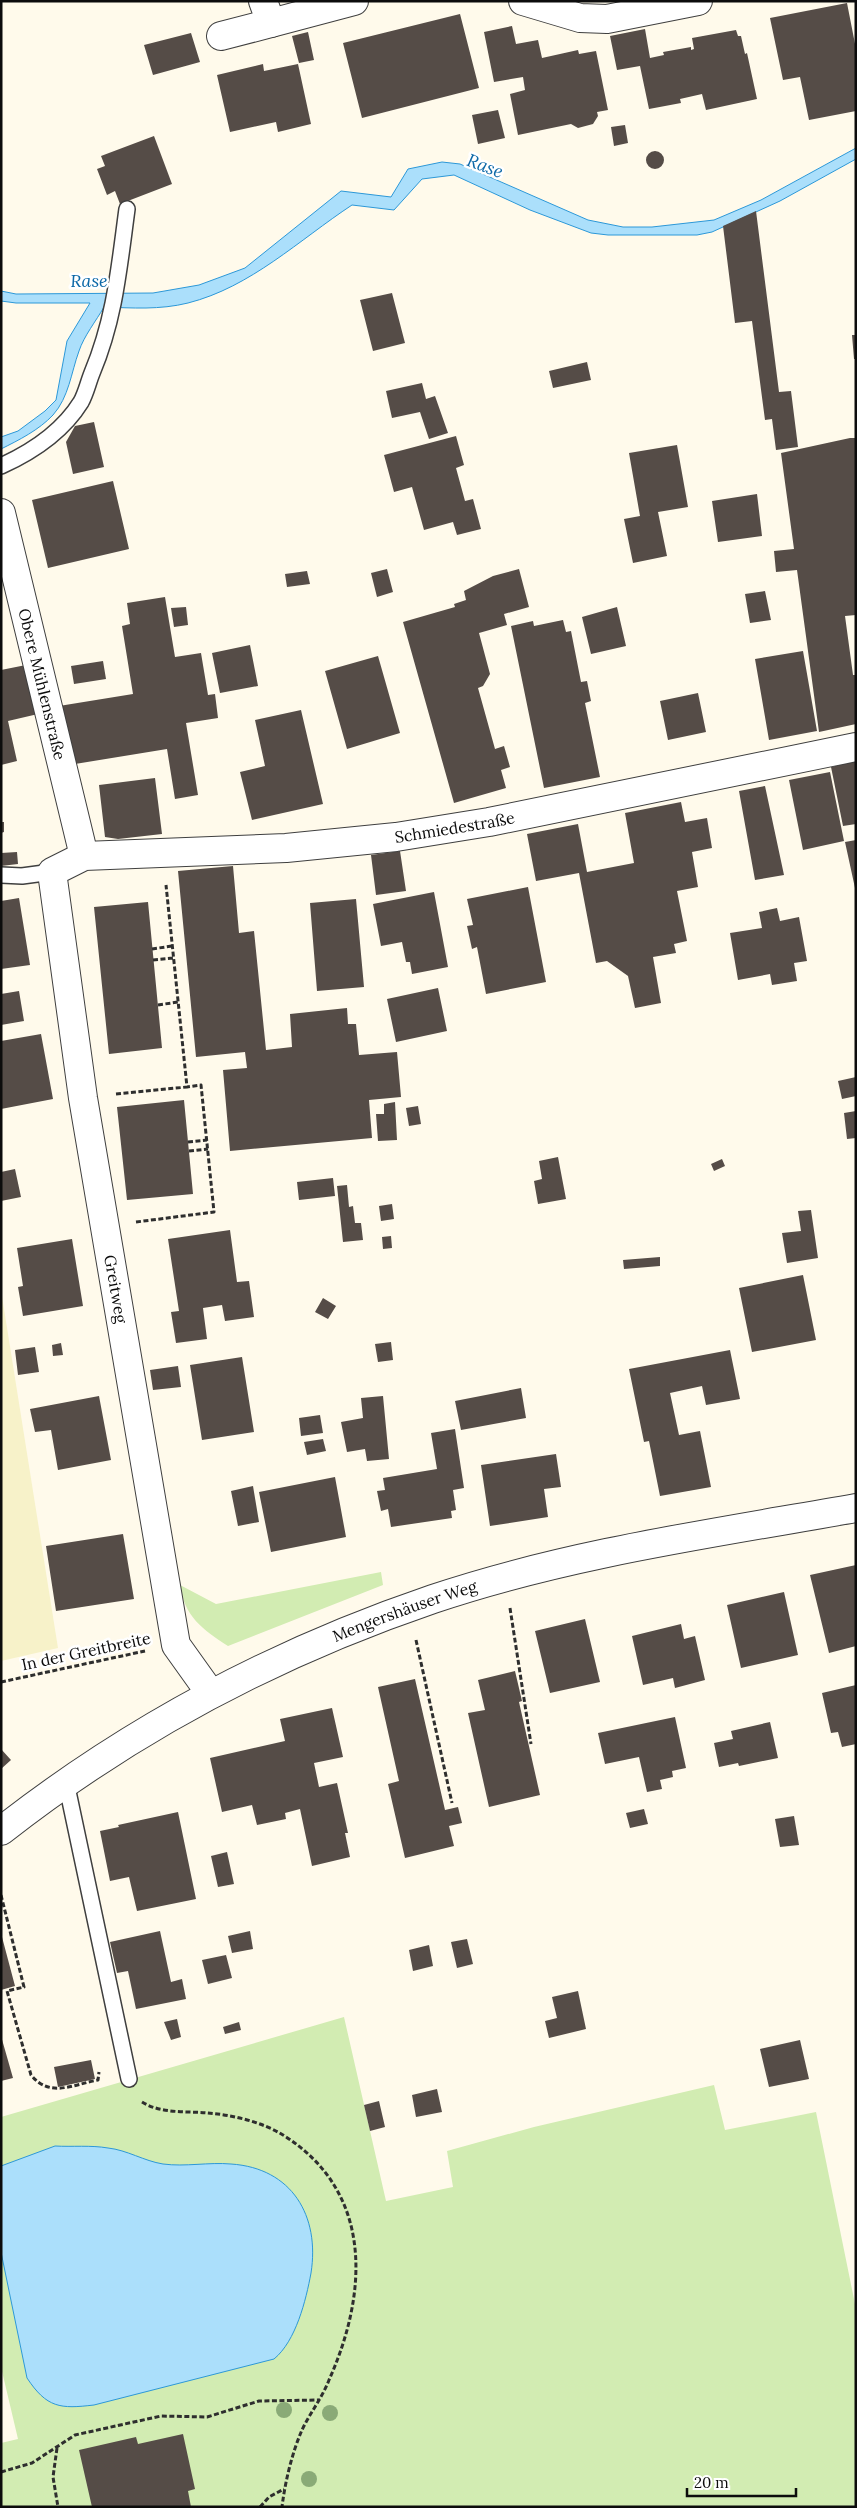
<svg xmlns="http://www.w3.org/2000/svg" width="857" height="2508" viewBox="0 0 857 2508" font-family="Lora,serif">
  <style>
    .farmland { fill: #f7f2c9 }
    .green { fill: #d2ecb2 }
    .water { fill: #abdffb; stroke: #2c98d8 }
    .building { fill: #554c47 }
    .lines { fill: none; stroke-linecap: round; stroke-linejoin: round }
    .service-casing { stroke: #3f3f3f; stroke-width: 18 }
    .minor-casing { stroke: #3f3f3f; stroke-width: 30 }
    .path { stroke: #2e2e2e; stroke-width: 3; stroke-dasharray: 5 2.5; stroke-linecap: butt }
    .service { stroke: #fff; stroke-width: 15 }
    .minor { stroke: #fff; stroke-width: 28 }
    .tree { fill: #8aaa77 }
    .labels { text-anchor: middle; stroke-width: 5; stroke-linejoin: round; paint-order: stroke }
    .street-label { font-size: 16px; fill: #0c0c0c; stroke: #fff }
    .water-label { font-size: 18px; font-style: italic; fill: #0c68a7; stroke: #fff }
  </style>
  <rect width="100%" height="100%" fill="#fffaeb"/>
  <path class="farmland" d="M 1,1290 L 58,1648 L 1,1661 Z"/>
  <path class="green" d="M 381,1572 L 383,1585 L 228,1646 C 203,1630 184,1616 180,1585 L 216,1604 Z
    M 344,2017 L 386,2201 L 453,2187 L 447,2151 L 534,2127 L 714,2085 L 725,2130 L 816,2112 L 856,2309 L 856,2507 L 1,2507 L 1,2443 L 18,2439 L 1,2367 L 1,2117 Z"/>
  <path class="water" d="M 856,148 L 856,159 L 780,201 L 712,232 L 697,235 L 608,235 L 591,233 L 530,210 L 454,175 L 422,179 L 394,210 L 352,205 C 299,240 251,287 188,303 C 160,310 132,308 104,307 C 96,321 84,336 79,351 C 71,373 69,397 53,415 C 39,430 19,440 1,449 L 1,437 L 18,431 L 45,411 L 56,400 L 67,341 L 90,303 L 16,303 L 1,301 L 1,291 L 16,294 L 153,293 L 199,285 L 245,268 L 341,191 L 391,197 L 408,169 L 442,162 L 460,164 L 588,220 L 623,227 L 652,227 L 714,220 L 761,200 Z
    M 55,2146 C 72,2147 91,2145 108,2148 C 127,2150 144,2161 163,2164 C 185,2167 209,2162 231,2164 C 292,2168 320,2216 311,2273 C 306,2300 296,2341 274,2359 L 94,2405 C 60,2409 47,2408 27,2378 L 1,2252 L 1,2166 Z"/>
  <path class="building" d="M 847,3 L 856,49 L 856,111 L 809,120 L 800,77 L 783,80 L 770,18 Z
    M 460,14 L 479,88 L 362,118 L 343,43 Z
    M 512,26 L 516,44 L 538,40 L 542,58 L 578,50 L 579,54 L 596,51 L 608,110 L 597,112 L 598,116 L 593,124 L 578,128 L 571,124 L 518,135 L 510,94 L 525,90 L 523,77 L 494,82 L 484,32 Z
    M 645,29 L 650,58 L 664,55 L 663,52 L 691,47 L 691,50 L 694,49 L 692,38 L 736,30 L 738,36 L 741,36 L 745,54 L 747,53 L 757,99 L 706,110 L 702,94 L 680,99 L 681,103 L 649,109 L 640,66 L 617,70 L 610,36 Z
    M 308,32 L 314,60 L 299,63 L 292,36 Z
    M 191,33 L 200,62 L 153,75 L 144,45 Z
    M 263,64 L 264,71 L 298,64 L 311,124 L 278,132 L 276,122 L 230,132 L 217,75 Z
    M 498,110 L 505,138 L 478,144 L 472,115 Z
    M 625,125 L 628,143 L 614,146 L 611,127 Z
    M 154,136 L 172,184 L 120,204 L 115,191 L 107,195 L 97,169 L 105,166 L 101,156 Z
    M646 160a9 9 0 1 1 18 0a9 9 0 1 1-18 0Z
    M 756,211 L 779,392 L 791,391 L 798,447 L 776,450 L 772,419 L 765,420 L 752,321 L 735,323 L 723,226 Z
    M 392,293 L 405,343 L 373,351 L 360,300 Z
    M 852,335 L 856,335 L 856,359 L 854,359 Z
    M 587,362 L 591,380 L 553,388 L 549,371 Z
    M 422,383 L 426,399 L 435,396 L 448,433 L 429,439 L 420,412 L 392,418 L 386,391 Z
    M 94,422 L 104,467 L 73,474 L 66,442 L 75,426 Z
    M 456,436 L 464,465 L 456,468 L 465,501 L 473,499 L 481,529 L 457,535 L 453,522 L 424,530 L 412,487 L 394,492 L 384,455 Z
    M 850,438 L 856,438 L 856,615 L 845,616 L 853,675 L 856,675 L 856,724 L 819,732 L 797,570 L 776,572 L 774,551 L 794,549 L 781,453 Z
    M 677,445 L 688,507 L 658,512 L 667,556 L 633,563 L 624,519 L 640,516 L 629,453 Z
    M 113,481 L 129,549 L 48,568 L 32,500 Z
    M 757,494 L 762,536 L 718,542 L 712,501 Z
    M 387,569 L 393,592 L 377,597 L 371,573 Z
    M 519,569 L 529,607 L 504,614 L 507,625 L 479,633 L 490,674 L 483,686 L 478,688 L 495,749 L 504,746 L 510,767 L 501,770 L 506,788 L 454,803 L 403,622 L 455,607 L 454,604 L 466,600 L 464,591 L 493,576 Z
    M 307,571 L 310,584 L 287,587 L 285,574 Z
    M 765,591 L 771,620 L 750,623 L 745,594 Z
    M 165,597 L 175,657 L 201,653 L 208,695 L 215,694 L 218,718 L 186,723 L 198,795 L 175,799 L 167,749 L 75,764 L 59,706 L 133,694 L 122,626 L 130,624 L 127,603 Z
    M 186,607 L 188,625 L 174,627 L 171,608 Z
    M 617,607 L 626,646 L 591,654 L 582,617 Z
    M 563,620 L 566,632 L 571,631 L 581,682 L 587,681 L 591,701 L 585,703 L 600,777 L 544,788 L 511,626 L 533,621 L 534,626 Z
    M 250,645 L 258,686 L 220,693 L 212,653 Z
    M 803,651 L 817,731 L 769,740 L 755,659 Z
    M 378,656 L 400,733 L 347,749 L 325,671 Z
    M 103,661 L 106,679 L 74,684 L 71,666 Z
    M 26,665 L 38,714 L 8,721 L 17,761 L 1,765 L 1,670 Z
    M 698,693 L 706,732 L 668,740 L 660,701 Z
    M 301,710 L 323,804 L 252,820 L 240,772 L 265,766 L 255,720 Z
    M 856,761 L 856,824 L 843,826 L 831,767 Z
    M 830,772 L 844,841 L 803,850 L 789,780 Z
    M 155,778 L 162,834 L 118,839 L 105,837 L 99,785 Z
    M 765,786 L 784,875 L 755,880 L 739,791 Z
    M 681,802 L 685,822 L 707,818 L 712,848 L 692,852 L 698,887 L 677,891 L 687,941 L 674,944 L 676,953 L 653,957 L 661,1003 L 635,1008 L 628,976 L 607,961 L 596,963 L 579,873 L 536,881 L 527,834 L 578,824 L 587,872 L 634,863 L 625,813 Z
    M 1,822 L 4,822 L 4,832 L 1,833 Z
    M 856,840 L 856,888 L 855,888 L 845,842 Z
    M 400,851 L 406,891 L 376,895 L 371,855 Z
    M 17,852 L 18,864 L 1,866 L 1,853 Z
    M 233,866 L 239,933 L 254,931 L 266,1050 L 292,1047 L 290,1014 L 347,1008 L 348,1024 L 356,1024 L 359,1055 L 397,1052 L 401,1097 L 369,1100 L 372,1138 L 230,1151 L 223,1070 L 247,1068 L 245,1052 L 196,1057 L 178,871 Z
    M 528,887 L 546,982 L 486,994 L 477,947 L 472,949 L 467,926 L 473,925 L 467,899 Z
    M 434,892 L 448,967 L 412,974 L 410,962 L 406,962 L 402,942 L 381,946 L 373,904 Z
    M 19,898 L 30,965 L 1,969 L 1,901 Z
    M 356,899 L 364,987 L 317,991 L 310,903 Z
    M 148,902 L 162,1048 L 109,1054 L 94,907 Z
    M 777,908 L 780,921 L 799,917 L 807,961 L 794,963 L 797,981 L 772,985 L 770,974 L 738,980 L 730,933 L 762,928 L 759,912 Z
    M 438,988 L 447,1031 L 396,1042 L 387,999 Z
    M 19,991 L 24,1021 L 1,1025 L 1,994 Z
    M 41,1034 L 53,1099 L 1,1109 L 1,1041 Z
    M 856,1077 L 856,1096 L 842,1099 L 838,1081 Z
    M 184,1100 L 193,1194 L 127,1200 L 117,1107 Z
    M 395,1102 L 397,1140 L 378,1141 L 376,1114 L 384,1114 L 384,1104 Z
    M 418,1106 L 421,1124 L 409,1126 L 406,1108 Z
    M 856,1111 L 856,1138 L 847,1139 L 844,1113 Z
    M 558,1157 L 566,1199 L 538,1204 L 534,1181 L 542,1179 L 539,1161 Z
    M 722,1159 L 725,1166 L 714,1171 L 711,1164 Z
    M 15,1169 L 21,1197 L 1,1201 L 1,1172 Z
    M 333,1178 L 335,1196 L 299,1200 L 297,1182 Z
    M 347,1185 L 349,1207 L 353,1206 L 355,1223 L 361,1223 L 363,1240 L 343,1242 L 337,1186 Z
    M 392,1204 L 394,1219 L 381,1221 L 379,1206 Z
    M 811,1210 L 818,1258 L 787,1263 L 782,1233 L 801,1231 L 798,1211 Z
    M 230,1230 L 237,1282 L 249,1281 L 254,1317 L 225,1321 L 222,1305 L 203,1308 L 207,1339 L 176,1343 L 171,1312 L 179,1311 L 168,1239 Z
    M 391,1236 L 392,1248 L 383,1249 L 382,1237 Z
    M 72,1239 L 83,1306 L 23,1316 L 18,1287 L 23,1286 L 17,1248 Z
    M 660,1257 L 660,1266 L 624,1269 L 623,1260 Z
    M 803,1275 L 816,1340 L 752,1352 L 739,1288 Z
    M 323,1298 L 336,1306 L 328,1319 L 315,1312 Z
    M 391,1342 L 393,1360 L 378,1362 L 375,1344 Z
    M 61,1343 L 63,1355 L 53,1356 L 52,1345 Z
    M 35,1347 L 39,1372 L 18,1375 L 15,1350 Z
    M 730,1350 L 740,1399 L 706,1405 L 702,1386 L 670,1393 L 679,1435 L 700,1431 L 711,1487 L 660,1496 L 649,1441 L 644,1442 L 629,1369 Z
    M 242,1357 L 254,1432 L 202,1440 L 190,1365 Z
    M 178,1366 L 181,1387 L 153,1390 L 150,1370 Z
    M 521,1388 L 526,1418 L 461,1430 L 455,1401 Z
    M 99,1396 L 111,1460 L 58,1470 L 51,1430 L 35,1432 L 30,1409 Z
    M 383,1396 L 389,1459 L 367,1461 L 365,1449 L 347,1452 L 341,1422 L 363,1418 L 361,1398 Z
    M 320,1415 L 323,1433 L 301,1436 L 299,1418 Z
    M 455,1429 L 464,1488 L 453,1490 L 456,1510 L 451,1511 L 452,1518 L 391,1527 L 388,1509 L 381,1511 L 377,1491 L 385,1490 L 383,1478 L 437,1469 L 431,1433 Z
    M 323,1439 L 326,1451 L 307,1455 L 304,1442 Z
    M 556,1454 L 561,1487 L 544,1489 L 548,1517 L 490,1526 L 481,1465 Z
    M 335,1477 L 346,1537 L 271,1552 L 259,1492 Z
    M 253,1486 L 259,1522 L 238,1526 L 231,1491 Z
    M 123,1534 L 134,1599 L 56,1611 L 46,1546 Z
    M 856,1565 L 856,1646 L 829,1653 L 810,1575 Z
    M 784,1592 L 798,1655 L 741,1668 L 727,1605 Z
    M 585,1619 L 600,1682 L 550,1693 L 535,1631 Z
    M 681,1624 L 684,1639 L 695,1636 L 705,1680 L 675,1688 L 673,1678 L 643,1685 L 632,1636 Z
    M 515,1671 L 522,1701 L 519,1702 L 540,1795 L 489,1807 L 468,1713 L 485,1710 L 478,1680 Z
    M 415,1679 L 445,1810 L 458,1807 L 462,1823 L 449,1826 L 454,1846 L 405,1858 L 388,1784 L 399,1781 L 378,1687 Z
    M 856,1685 L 856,1744 L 842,1747 L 838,1732 L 831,1733 L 822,1693 Z
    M 332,1708 L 343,1757 L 314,1763 L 319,1787 L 337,1783 L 348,1833 L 345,1833 L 350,1857 L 312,1866 L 300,1809 L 285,1813 L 286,1819 L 257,1825 L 252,1805 L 222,1812 L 210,1758 L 285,1741 L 280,1719 Z
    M 675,1717 L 686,1768 L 672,1771 L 673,1777 L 660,1780 L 662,1789 L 647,1792 L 639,1757 L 605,1764 L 598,1733 Z
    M 770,1722 L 778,1758 L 739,1766 L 738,1763 L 719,1767 L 714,1743 L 733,1739 L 731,1731 Z
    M 1,1749 L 11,1760 L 1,1769 Z
    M 644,1809 L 648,1824 L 630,1828 L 626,1813 Z
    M 178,1812 L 196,1899 L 137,1911 L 129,1877 L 110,1881 L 100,1831 L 119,1827 L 118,1825 Z
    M 794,1816 L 799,1845 L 780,1847 L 775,1819 Z
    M 227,1852 L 234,1884 L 218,1887 L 211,1856 Z
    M 160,1931 L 171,1982 L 182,1979 L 186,1999 L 136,2009 L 128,1971 L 117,1973 L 110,1942 Z
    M 250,1931 L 253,1949 L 232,1953 L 228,1936 Z
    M 2,1937 L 15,1986 L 1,1990 L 1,1938 Z
    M 467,1939 L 473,1964 L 457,1968 L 451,1942 Z
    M 429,1945 L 433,1966 L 413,1971 L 409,1950 Z
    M 226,1955 L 232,1978 L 208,1984 L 202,1960 Z
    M 578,1991 L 586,2029 L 549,2038 L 545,2021 L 557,2018 L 552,1997 Z
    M 177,2019 L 181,2037 L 171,2040 L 164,2022 Z
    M 239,2022 L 241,2030 L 225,2034 L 223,2027 Z
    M 1,2036 L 13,2078 L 1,2081 Z
    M 800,2040 L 809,2079 L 769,2087 L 760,2049 Z
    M 91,2060 L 95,2079 L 58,2087 L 54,2067 Z
    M 437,2089 L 442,2112 L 416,2117 L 412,2095 Z
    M 379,2101 L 385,2127 L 370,2131 L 364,2105 Z
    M 183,2434 L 195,2489 L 188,2491 L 191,2507 L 92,2507 L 79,2450 L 136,2437 L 138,2444 Z"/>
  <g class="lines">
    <defs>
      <path id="service" d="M 1,466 C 32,452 63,431 81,402 C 86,393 88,383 92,373 C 115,318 119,268 127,209
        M 1,875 L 22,876 L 52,872
        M 66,1782 L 129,2079"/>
      <g id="minor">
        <path d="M 263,1 L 271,23 L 354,1"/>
        <path d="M 523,1 L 580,18 L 607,19 L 698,1"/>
        <path d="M 221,36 L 271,23"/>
        <path id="s1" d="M 1,513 L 84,856"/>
        <path id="s2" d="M 211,1694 L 176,1645 L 83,1098 L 52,872 L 84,856 L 286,848 L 396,837 L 489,822 L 856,747"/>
        <path id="s3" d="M 1,1831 C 131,1729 277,1652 433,1599 C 570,1553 715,1533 856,1508"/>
      </g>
    </defs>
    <use href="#service" class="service-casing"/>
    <use href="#minor" class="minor-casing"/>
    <path class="path" d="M 152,949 L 172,946
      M 153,960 L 174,958
      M 158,1005 L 178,1002
      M 116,1094 L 187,1087 L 166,885
      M 188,1142 L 207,1140
      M 189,1151 L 208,1149
      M 136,1222 L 214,1212 L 201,1085 L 187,1087
      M 510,1608 L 531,1744
      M 416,1640 L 452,1803
      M 1,1682 L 145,1651
      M 1,1895 L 24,1987 L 7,1991 L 31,2075 C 50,2098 71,2085 98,2080 L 99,2072
      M 142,2102 C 161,2114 186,2111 208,2113 C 233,2115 262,2122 283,2135 C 374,2192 368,2293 329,2380 C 322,2398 310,2413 302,2430 C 292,2453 285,2482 282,2507
      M 57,2448 L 53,2477 L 58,2507
      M 1,2472 L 32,2463 L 75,2435 L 161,2416 L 207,2417 L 259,2401 L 320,2400
      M 260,2507 L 269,2497 L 284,2489"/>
    <use href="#service" class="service"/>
    <use href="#minor" class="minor"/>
  </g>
  <g class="tree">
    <circle cx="284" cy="2410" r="8"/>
    <circle cx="330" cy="2413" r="8"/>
    <circle cx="309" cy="2479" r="8"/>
  </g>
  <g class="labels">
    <g class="street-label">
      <text dy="6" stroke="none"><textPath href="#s1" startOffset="176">Obere Mühlenstraße</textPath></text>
      <text dy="6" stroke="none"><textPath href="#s2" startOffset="1251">Schmiedestraße</textPath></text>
      <text transform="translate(116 1289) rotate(80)" y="6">Greitweg</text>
      <text dy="6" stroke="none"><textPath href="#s3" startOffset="462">Mengershäuser Weg</textPath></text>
      <text transform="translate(86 1651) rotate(-12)" y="6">In der Greitbreite</text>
    </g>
    <g class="water-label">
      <text transform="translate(485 166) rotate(21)" y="6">Rase</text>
      <text x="89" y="287">Rase</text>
    </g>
  </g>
  <rect width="857" height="2508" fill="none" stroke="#0c0c0c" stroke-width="5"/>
  <path d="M687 2488v8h109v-8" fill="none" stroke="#0c0c0c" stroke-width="2.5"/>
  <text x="694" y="2488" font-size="15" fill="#0c0c0c" stroke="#ffffff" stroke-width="4" paint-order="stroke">20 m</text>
</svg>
